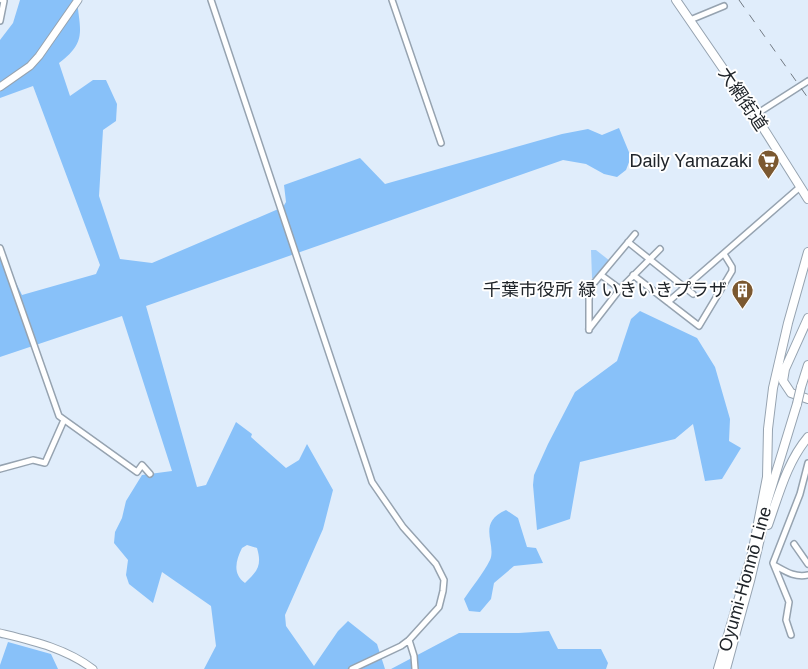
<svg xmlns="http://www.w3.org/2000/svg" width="808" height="669" viewBox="0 0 808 669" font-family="Helvetica,'Noto Sans JP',sans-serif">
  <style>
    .green { fill: #a3cffa }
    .forest { fill: #88c1f9; fill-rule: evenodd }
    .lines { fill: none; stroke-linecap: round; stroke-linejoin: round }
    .street-casing { stroke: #96a3b0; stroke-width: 8 }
    .secondary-casing { stroke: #96a3b0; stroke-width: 9 }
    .primary-casing { stroke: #96a3b0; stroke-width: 10 }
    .street { stroke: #fff; stroke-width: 5 }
    .secondary { stroke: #fff; stroke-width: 7 }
    .primary { stroke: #fff; stroke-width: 8 }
    .rail { stroke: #727a83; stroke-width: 1; stroke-dasharray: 9 9; stroke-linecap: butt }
    .primary-bridge-casing { stroke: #96a3b0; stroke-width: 10; stroke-linecap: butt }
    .primary-bridge { stroke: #fff; stroke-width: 8 }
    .labels { text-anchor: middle; stroke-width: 4; stroke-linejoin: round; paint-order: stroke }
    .street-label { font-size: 18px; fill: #20252a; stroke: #fff }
    .poi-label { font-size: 18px; fill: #20252a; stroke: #fff; text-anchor: end }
  </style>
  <rect width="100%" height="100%" fill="#e0edfb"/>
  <path class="green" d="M 591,250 L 596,250 L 610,261 L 595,280 L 592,278 Z"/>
  <path class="forest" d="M 20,0 L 77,0 C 80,31 87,42 59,63 L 70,96 L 93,80 L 106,80 L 117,104 L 116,121 L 103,130 L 99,196 L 120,259 L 152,263 L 283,207 L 286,202 L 284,185 L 360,158 L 385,184 L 562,134 L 588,129 L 602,135 L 619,128 L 631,157 L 626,170 L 617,177 L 604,174 L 586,164 L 563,160 L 146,306 L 197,487 L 206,485 L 236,422 L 252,434 L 251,437 L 286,468 L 299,460 L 307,444 L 333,490 L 323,529 L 285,615 L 286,626 L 314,666 L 338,631 L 348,621 L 377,644 L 385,669 L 204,669 L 216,646 L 211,606 L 162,572 L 153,603 L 129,584 L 126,575 L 128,560 L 114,543 L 115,532 L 122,518 L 126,501 L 142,475 L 172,471 L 122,316 L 0,357 L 0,250 L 22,295 L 96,274 L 100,265 L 33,86 L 0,98 L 0,40 L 13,23 ZM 247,545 L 257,548 C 262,565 258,571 245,583 C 232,574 236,560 242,548 Z
    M 640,311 L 697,338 L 715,367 L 730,419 L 729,441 L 741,448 L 722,479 L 705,481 L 693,424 L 675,439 L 580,462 L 570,519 L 537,530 L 533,485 L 534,475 L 548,444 L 575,392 L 617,361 L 631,319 Z
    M 506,510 L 518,518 L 527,547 L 536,548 L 543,563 L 514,566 L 494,583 L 491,599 L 480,612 L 469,611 L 464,599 C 472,587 483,574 490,560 C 497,544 476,523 506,510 Z
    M 549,631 L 558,649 L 601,649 L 608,663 L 606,669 L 391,669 L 459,633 L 519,633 Z
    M 8,642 L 51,654 L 58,669 L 0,669 L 0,665 Z"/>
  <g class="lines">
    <defs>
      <path id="street" d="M 211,0 L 372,482 L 403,527 L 436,564 L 444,580 L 443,591 L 439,607 L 409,640 L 401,646 L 352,669
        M 392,0 L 441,143
        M 690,20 L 724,6
        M 0,21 L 4,1 L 2,0
        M 755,115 L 808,81
        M 628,242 L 693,294
        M 0,248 L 59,416 L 137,472 L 142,465 L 150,474
        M 601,275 L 620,289
        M 633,275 L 699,326 L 732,271 L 732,267 L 724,254
        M 668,302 L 800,187
        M 589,329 L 620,289 L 660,249
        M 589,330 L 589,289 L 635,234
        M 0,469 L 33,460 L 45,463 L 64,420
        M 794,544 L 808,564
        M 774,565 C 785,571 795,578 808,575
        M 791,635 L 786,620 L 789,602 L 773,563 L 800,494 L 808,463
        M 409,640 L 414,656 L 415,669"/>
      <path id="secondary" d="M 0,87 L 30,66 L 39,56 L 78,0
        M 0,633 C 33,641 65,648 93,669"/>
      <path id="primary" d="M 676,0 L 755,115 L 808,199
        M 808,318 L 785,369 L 783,381 L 791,393 L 808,399
        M 801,387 L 808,365
        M 764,512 L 797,404
        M 768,525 C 779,494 787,462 808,437
        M 752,554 L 767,477 L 768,429 L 773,388 L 788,323 L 808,252
        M 718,669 L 753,550
        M 726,669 L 750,581 L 767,509"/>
    </defs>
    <use href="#street" class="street-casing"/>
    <use href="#secondary" class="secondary-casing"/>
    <use href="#primary" class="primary-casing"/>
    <use href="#street" class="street"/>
    <use href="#secondary" class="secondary"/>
    <use href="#primary" class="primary"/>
    <path class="rail" d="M 739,0 L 808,98"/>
    <defs>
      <path id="primary-bridge" d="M 797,404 L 801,387"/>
    </defs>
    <use href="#primary-bridge" class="primary-bridge-casing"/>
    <use href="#primary-bridge" class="primary-bridge"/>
  </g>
  <defs>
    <symbol id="supermarket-pin" viewBox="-11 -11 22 30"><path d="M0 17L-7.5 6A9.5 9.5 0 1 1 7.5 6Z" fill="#7b5830" stroke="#fff"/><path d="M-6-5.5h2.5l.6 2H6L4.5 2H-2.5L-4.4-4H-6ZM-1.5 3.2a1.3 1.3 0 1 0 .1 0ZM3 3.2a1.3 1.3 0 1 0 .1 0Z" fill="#fff"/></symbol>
    <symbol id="building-pin" viewBox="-11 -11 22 30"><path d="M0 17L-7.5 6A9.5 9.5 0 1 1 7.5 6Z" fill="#7b5830" stroke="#fff"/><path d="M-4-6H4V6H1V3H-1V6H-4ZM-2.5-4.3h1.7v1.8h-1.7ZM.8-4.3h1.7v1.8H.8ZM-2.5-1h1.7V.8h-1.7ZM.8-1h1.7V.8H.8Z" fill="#fff"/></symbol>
  </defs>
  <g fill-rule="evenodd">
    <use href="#supermarket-pin" x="756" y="148" width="25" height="34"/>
    <use href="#building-pin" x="730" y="278" width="25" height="34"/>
  </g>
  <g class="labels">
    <g class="street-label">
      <text transform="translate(743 99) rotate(56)" y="6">大網街道</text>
      <text transform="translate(745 579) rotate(-74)" y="6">Oyumi-Honnō Line</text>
    </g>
    <g class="poi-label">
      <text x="752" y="167">Daily Yamazaki</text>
      <text x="727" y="296">千葉市役所 緑 いきいきプラザ</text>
    </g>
  </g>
</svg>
